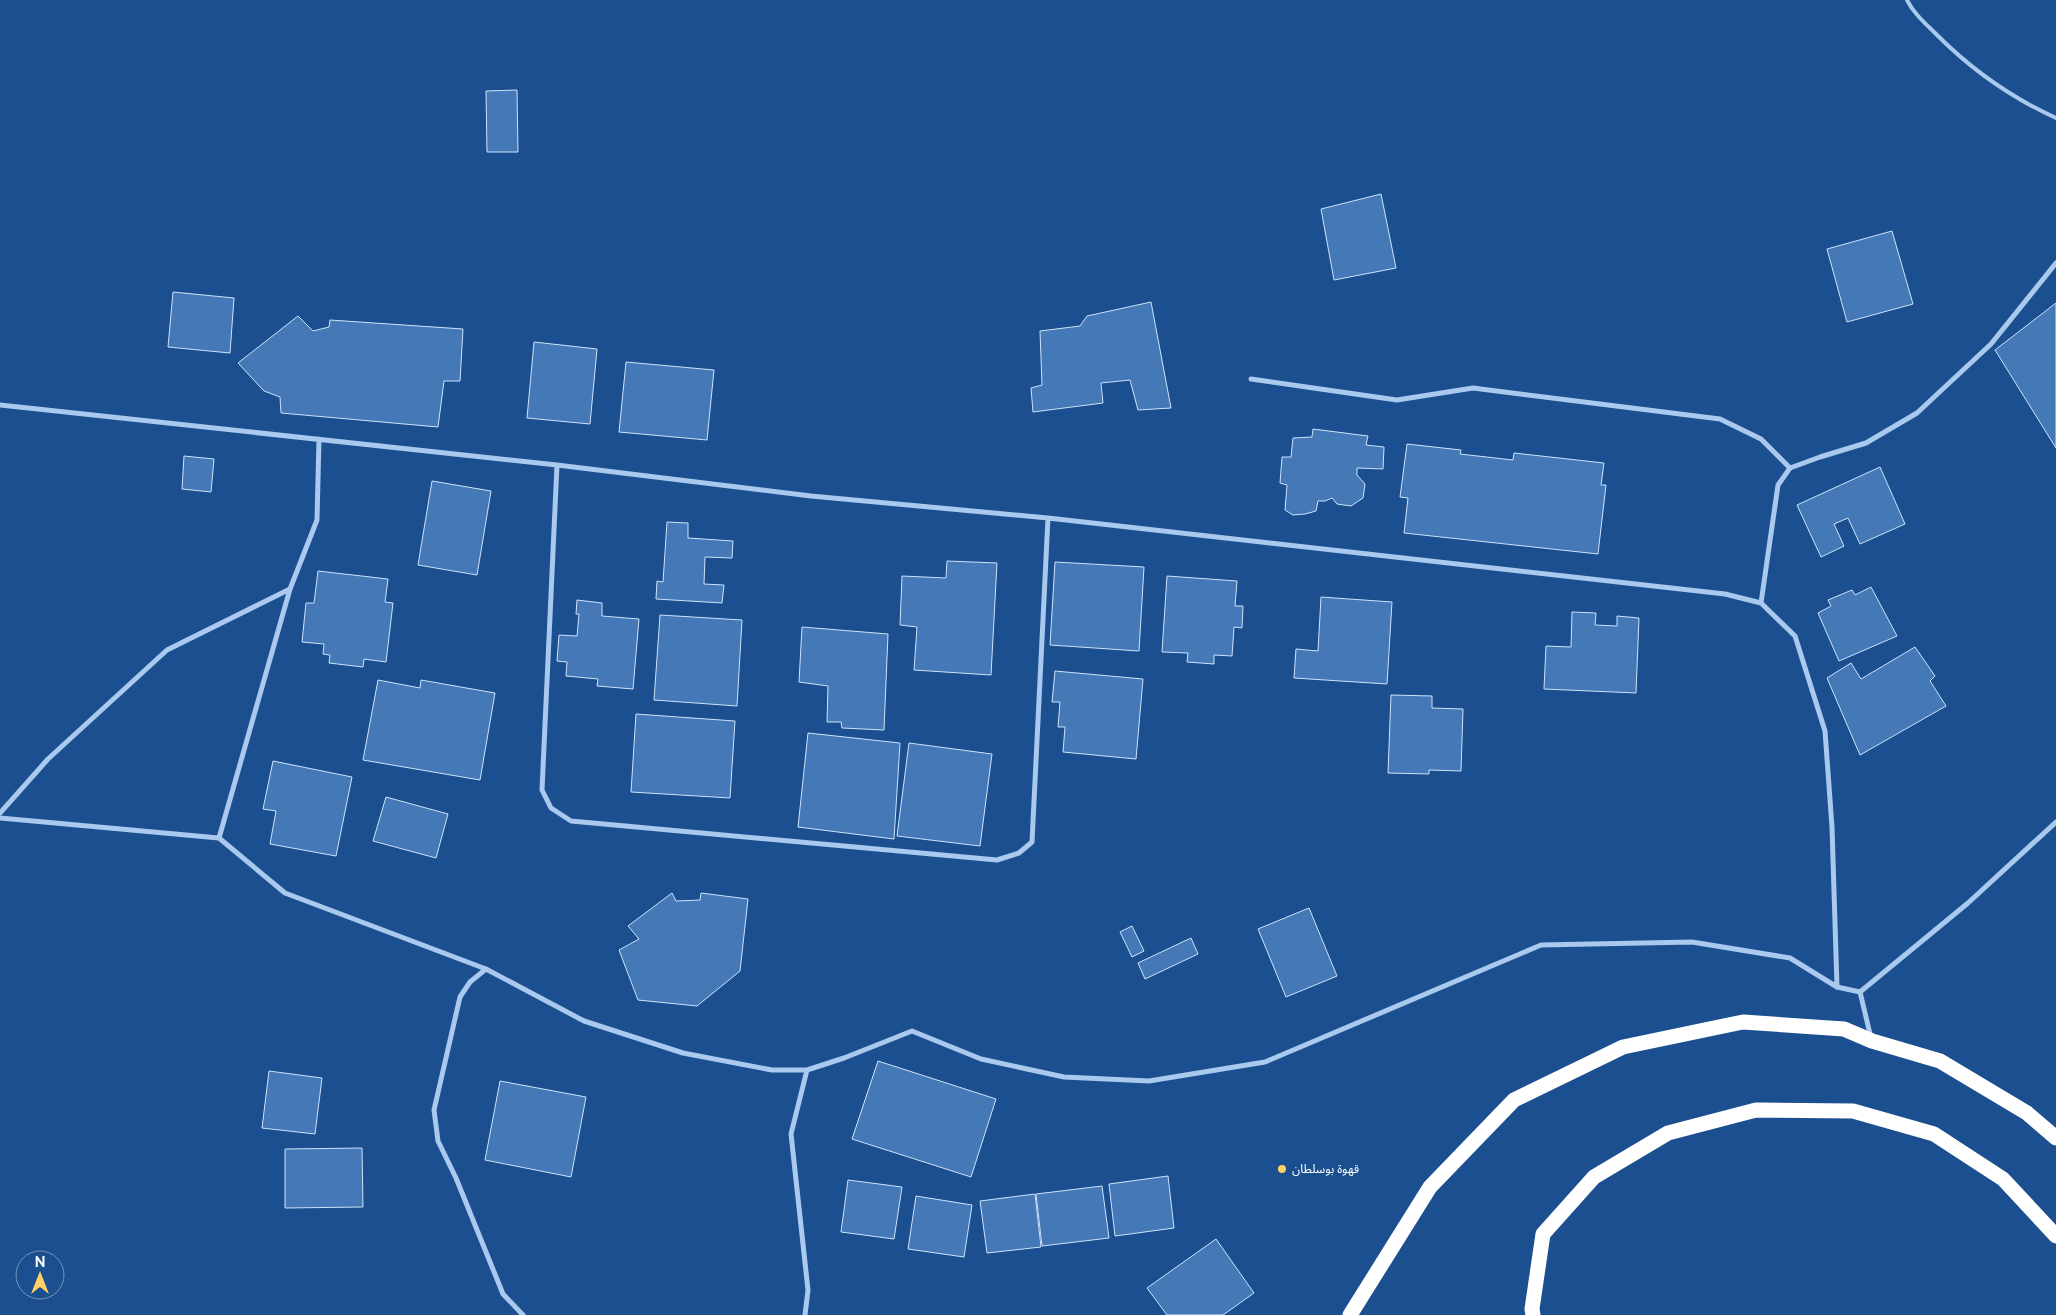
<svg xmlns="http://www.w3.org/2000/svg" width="2056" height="1315" viewBox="0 0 2056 1315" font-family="Raleway,'Noto Sans Arabic',sans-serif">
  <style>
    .building { fill: #4478b7; stroke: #cfe3fa }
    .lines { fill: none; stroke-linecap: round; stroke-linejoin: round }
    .lane { stroke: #a9c9ee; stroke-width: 4 }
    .street { stroke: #a9c9ee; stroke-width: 5 }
    .highway { stroke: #fff; stroke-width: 15 }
    .poi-dot { fill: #ffd166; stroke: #1b4f8f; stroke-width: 2 }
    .labels { text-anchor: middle; stroke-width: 4.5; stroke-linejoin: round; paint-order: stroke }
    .poi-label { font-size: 12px; fill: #fff; stroke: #1b4f8f; text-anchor: start }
  </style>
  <rect width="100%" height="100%" fill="#1b4f8f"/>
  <path class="building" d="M 517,90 L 518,152 L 487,152 L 486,91 Z
    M 1381,194 L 1396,268 L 1334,280 L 1321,209 Z
    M 1892,231 L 1913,304 L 1847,322 L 1827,249 Z
    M 173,292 L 234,298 L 230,353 L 168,347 Z
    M 1151,302 L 1171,408 L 1138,410 L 1130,380 L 1101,383 L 1103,403 L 1033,412 L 1031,388 L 1042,385 L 1040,331 L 1080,326 L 1087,316 Z
    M 2056,303 L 2056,448 L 1995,350 Z
    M 298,316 L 313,331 L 329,327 L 330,320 L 463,329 L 460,381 L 444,381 L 438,427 L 281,413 L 280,397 L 264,391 L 238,363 Z
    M 534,342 L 597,349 L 590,424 L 527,418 Z
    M 626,362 L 714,370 L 707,440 L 619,432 Z
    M 1313,429 L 1368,436 L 1366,445 L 1384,447 L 1383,469 L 1357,468 L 1357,475 L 1365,484 L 1363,498 L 1351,506 L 1337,504 L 1332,498 L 1325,501 L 1318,501 L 1316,511 L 1305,514 L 1293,515 L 1285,510 L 1287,485 L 1280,483 L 1282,457 L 1291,457 L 1293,438 L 1312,437 Z
    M 1407,444 L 1461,450 L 1460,454 L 1513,460 L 1514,453 L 1604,463 L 1601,485 L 1606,485 L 1598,554 L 1404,533 L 1408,498 L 1400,497 Z
    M 184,456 L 214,459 L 211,492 L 182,489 Z
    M 1880,467 L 1905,524 L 1860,544 L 1848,518 L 1834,524 L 1844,546 L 1821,557 L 1797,505 Z
    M 432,481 L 491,491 L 477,575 L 418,565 Z
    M 667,522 L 688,523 L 688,538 L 733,541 L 732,558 L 705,557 L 704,584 L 724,585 L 722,603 L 656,599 L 657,581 L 663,582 Z
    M 947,561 L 997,563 L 991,675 L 914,670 L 917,627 L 900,625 L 902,576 L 946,578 Z
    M 1055,562 L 1144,567 L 1139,651 L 1050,645 Z
    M 318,571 L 388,579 L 385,602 L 393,603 L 386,662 L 364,659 L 363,667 L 329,663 L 330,655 L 323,654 L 324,644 L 302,642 L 306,603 L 314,603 Z
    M 1167,576 L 1237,581 L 1235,606 L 1243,606 L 1242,628 L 1234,627 L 1232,656 L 1214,655 L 1214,664 L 1187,662 L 1188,653 L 1162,652 Z
    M 1871,587 L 1897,636 L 1839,661 L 1818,613 L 1831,606 L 1828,600 L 1852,590 L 1855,595 Z
    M 1321,597 L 1392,602 L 1387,684 L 1294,678 L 1296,649 L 1318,651 Z
    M 577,600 L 602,603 L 602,616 L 639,619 L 633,689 L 597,686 L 598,679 L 566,676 L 567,662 L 557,661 L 559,635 L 577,636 L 579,614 L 576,614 Z
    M 1572,612 L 1596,613 L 1595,625 L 1617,626 L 1617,616 L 1639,618 L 1636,693 L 1544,689 L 1546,646 L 1571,647 Z
    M 660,615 L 742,620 L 737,706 L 654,700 Z
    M 802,627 L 888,634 L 884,730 L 842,728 L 841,722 L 827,722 L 828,686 L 799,682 Z
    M 1915,647 L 1935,676 L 1930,681 L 1946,706 L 1860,755 L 1827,678 L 1851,663 L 1861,679 Z
    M 1055,671 L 1143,679 L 1136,759 L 1063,752 L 1065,727 L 1058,727 L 1060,702 L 1052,702 Z
    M 378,680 L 420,688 L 421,680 L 495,693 L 480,780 L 363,760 Z
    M 1391,695 L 1432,696 L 1432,708 L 1463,709 L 1461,771 L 1429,770 L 1429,774 L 1388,773 Z
    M 636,714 L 735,721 L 730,798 L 631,792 Z
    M 808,733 L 900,743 L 894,839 L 798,827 Z
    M 909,743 L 992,754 L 980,846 L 897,836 Z
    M 273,761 L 352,777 L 336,856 L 270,844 L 276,811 L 263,809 Z
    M 386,797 L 448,814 L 436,858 L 373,841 Z
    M 672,893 L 676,901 L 700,900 L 701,893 L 748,899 L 740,971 L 697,1006 L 638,1000 L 619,950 L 639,939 L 628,926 Z
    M 1309,908 L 1337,976 L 1286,997 L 1258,929 Z
    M 1132,926 L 1144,951 L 1132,957 L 1120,932 Z
    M 1191,938 L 1198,954 L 1145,979 L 1138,963 Z
    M 878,1061 L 996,1099 L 971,1177 L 852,1139 Z
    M 269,1071 L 322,1078 L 315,1134 L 262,1128 Z
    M 500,1081 L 586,1097 L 571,1177 L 485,1160 Z
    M 362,1148 L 363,1207 L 285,1208 L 285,1149 Z
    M 1168,1176 L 1174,1228 L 1115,1236 L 1109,1184 Z
    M 848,1180 L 902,1187 L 894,1239 L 841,1232 Z
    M 1102,1186 L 1109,1238 L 1042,1246 L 1036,1194 Z
    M 1035,1194 L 1041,1247 L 987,1253 L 980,1201 Z
    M 916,1196 L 972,1205 L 964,1257 L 908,1249 Z
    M 1216,1239 L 1254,1293 L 1223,1315 L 1167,1315 L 1147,1288 Z"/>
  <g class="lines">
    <path class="lane" d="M 1907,0 C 1914,14 1926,24 1937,35 C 1971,69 2012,98 2056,118"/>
    <path class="street" d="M 1251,379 L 1397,400 L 1473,388 L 1720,419 L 1761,439 L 1790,468
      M 0,405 L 557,465 L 811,496 L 1048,518 L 1725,594 L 1761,603 L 1795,636 L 1825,731 L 1832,827 L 1837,987 L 1860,992 L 1871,1038
      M 557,465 L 542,790 L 551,808 L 571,821 L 997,860 L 1019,853 L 1032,842 L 1048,518
      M 290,589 L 219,838 L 285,893 L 486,969 L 584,1021 L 683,1053 L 772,1070 L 807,1070 L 844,1058 L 912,1031 L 981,1059 L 1064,1077 L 1149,1081 L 1265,1062 L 1541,945 L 1692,942 L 1790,958 L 1837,987
      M 1761,603 L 1778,485 L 1790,468 L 1820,457 L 1866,443 L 1917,413 L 1991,344 L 2056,263
      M 0,813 L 48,759 L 167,650 L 290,589 L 317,520 L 319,439
      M 0,818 L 219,838
      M 486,969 L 470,982 L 460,997 L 434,1110 L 438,1141 L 456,1178 L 503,1294 L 523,1315
      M 1860,992 L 1968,903 L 2056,822
      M 805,1315 L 808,1290 L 791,1134 L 807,1070"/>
    <path class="highway" d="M 1350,1315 L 1430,1187 L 1514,1100 L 1623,1047 L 1743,1022 L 1844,1029 L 1872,1041 L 1940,1061 L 2027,1113 L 2056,1138
      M 1533,1315 L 1532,1309 L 1543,1234 L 1594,1177 L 1668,1133 L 1756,1110 L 1853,1111 L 1934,1134 L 2003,1179 L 2056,1236"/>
  </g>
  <circle class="poi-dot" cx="1282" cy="1169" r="5"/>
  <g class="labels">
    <g class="poi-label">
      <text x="1292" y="1173">قهوة بوسلطان</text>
    </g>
  </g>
  <g transform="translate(40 1275)"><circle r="24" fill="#1b4f8f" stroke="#7695bc"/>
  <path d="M0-4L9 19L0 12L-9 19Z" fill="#ffd166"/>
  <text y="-8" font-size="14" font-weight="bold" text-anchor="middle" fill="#ffffff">N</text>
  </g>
</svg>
